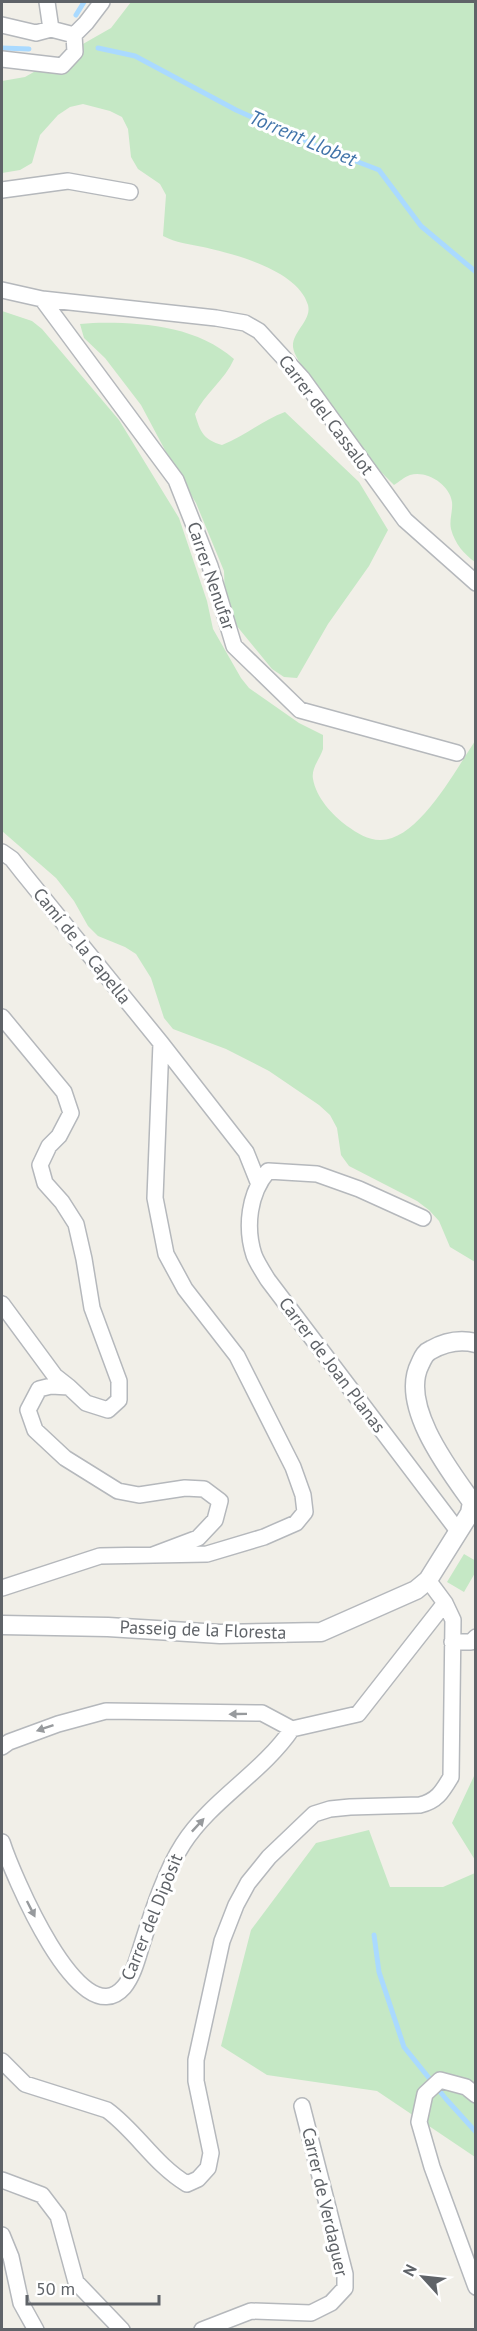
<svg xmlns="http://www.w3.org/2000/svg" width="477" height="2331" viewBox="0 0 477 2331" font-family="'PT Sans',sans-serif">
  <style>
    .green { fill: #c5e8c5 }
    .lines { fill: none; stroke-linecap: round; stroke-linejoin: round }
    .stream { stroke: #aadaff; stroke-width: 5 }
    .minor-casing { stroke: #b5b8bc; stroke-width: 18 }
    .tertiary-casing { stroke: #b5b8bc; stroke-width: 21 }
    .minor { stroke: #fff; stroke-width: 15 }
    .tertiary { stroke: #fff; stroke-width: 18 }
    .oneway { fill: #979a9d }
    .labels { text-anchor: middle; stroke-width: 6; stroke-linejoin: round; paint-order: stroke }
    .street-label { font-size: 18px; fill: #5f6368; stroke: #fff }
    .water-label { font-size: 20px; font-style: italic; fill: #4174aa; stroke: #fff }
  </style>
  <rect width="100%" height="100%" fill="#f1efe8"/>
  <path class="green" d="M 131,2 L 475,2 L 475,562 C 464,554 455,544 451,529 C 449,520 453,511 452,502 C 450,485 427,470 410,475 C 404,477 399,482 394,485 L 377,468 L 305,371 C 301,364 294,355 293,347 C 292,331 312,321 308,305 C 298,270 234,254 203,247 C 189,244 176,243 163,236 L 166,195 L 160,184 L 138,169 L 131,157 L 128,129 L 122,117 L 110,111 L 83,104 L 70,107 L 58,115 L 40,135 L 32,163 L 20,170 L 2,173 L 2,81 L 25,77 L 111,28 Z
    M 2,311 L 32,321 L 42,329 L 119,420 L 179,518 L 207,601 L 213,629 L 241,678 L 249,688 L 299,723 L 323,735 C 323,739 323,745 323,749 C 320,759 311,768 313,779 C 316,797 332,815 347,826 C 357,833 368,840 380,840 C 418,841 456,769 475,741 L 475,1262 L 450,1247 L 439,1221 L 429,1210 L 417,1201 L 349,1166 L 341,1155 L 337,1128 L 330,1115 L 319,1105 L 269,1071 L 226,1049 L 173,1029 L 164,1018 L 151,978 L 136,954 L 125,947 L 98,936 L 88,926 L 74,901 L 56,878 L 2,831 Z
    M 93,323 C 142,322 196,326 234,359 C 225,380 205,393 195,414 C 200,432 204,440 222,445 C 245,436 263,420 285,412 L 359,482 L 388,530 L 369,566 L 328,624 L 297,678 L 284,677 L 272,669 L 236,625 L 225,599 L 224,571 L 196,503 L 174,467 L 141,405 L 105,358 L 84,338 L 80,324 Z
    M 464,1554 L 476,1561 L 475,1573 L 464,1592 L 447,1582 Z
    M 475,1774 L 475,1860 L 452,1823 Z
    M 369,1830 L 390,1887 L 443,1887 L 475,1873 L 475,2157 L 377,2091 L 267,2075 L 221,2046 L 251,1930 L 316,1843 Z"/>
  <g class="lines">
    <path class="stream" d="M 76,15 L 84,2
      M 2,48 L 29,49
      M 98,48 L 135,56 L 236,110 L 319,147 L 379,170 L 421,226 L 476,272
      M 374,1935 L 379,1972 L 404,2047 L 446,2099 L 476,2132"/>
    <defs>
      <path id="minor" d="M 47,2 L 51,29
        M 2,25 L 36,33 L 51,29 L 74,35 L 86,23 L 102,2
        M 2,59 L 62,66 L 75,52 L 74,35
        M 2,190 L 68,181 L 130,192
        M 2,290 L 42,299 L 216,318 L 245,323 L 259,331 L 302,378 L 405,520 L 476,583
        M 42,299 L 176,480 L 210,566 L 234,646 L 300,710 L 457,753
        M 2,852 L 12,859 L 23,873 L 161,1043 L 246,1152 L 258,1182
        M 2,1017 L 64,1092 L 71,1113 L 59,1136 L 49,1146 L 40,1165 L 45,1183 L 62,1202 L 76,1224 L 84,1259 L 92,1308 L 119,1381 L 119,1400 L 108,1410 L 86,1403 L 69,1387 L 51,1386 L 39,1389 L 28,1410 L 35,1430 L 65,1458 L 118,1491 L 139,1495 L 185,1488 L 204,1489 L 220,1501 L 215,1520 L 198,1538 L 153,1555
        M 423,1218 L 359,1189 L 317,1174 L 268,1171 C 249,1193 245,1227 254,1255 C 257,1263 263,1272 268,1280 L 458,1531
        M 2,1304 L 55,1376 L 69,1387
        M 2,1588 L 100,1556 L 207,1554 L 264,1537 L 296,1523 L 305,1512 L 303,1495 L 293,1467 L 237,1356 L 185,1289 L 166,1254 L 155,1198 L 161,1043
        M 452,1642 L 471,1642 L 476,1637
        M 2,1747 L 9,1742 L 58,1724 L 106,1711 L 262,1713 L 292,1729 L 358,1714 L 445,1603
        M 2,1842 C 11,1870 80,2038 124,1987 C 134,1975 138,1956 143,1941 C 153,1910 165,1872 183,1844 C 211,1800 262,1773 292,1729
        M 2,2061 L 25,2084 L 107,2110 C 137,2132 154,2164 187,2184 L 198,2179 L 208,2168 L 211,2153 L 196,2081 L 196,2060 L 222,1941 L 236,1905 L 248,1883 L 269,1857 L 314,1814 L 330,1809 L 350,1807 L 420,1805 C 437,1801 442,1792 451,1777 L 453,1620 L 445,1603 L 428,1580
        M 476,2095 L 466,2087 L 440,2080 L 425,2094 L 419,2122 L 432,2167 L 476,2287
        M 2,2180 L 42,2195 L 58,2216 L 76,2282 L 122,2330
        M 2,2235 L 11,2257 L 21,2303 L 36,2330
        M 202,2330 L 251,2311 L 311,2313 L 331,2303 L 345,2288 L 345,2274 L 302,2106"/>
      <path id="tertiary" d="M 2,1625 L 108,1627 L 220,1634 L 321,1632 L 416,1590 L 428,1580 L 470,1513 L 472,1502 C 449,1470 399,1405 420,1364 C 423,1358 424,1353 431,1350 C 445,1342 460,1339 476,1343"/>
    </defs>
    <use href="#minor" class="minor-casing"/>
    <use href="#tertiary" class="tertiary-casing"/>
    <use href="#minor" class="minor"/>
    <use href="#tertiary" class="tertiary"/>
  </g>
  <defs><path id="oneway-solid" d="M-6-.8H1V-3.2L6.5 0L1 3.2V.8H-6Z" transform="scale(1.5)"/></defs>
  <g class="oneway">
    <use href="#oneway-solid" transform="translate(238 1714) rotate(179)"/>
    <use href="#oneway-solid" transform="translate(45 1728) rotate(161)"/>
    <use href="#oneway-solid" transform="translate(198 1825) rotate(-47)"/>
    <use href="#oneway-solid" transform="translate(31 1909) rotate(63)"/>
  </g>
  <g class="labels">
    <g class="street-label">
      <text transform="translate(326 415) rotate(53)" y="6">Carrer del Cassalot</text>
      <text transform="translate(211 576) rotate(71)" y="6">Carrer Nenufar</text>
      <text transform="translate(82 946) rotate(51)" y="6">Camí de la Capella</text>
      <text transform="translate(332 1365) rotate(53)" y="6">Carrer de Joan Planas</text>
      <text transform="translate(203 1630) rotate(2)" y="6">Passeig de la Floresta</text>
      <text transform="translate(152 1917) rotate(-68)" y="6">Carrer del Dipòsit</text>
      <text transform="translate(325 2202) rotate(77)" y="6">Carrer de Verdaguer</text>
    </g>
    <g class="water-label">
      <text transform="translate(303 138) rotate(23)" y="7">Torrent Llobet</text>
    </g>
  </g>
  <rect width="477" height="2331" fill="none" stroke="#5f6368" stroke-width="6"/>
  <g transform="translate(423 2277) rotate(297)" stroke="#ffffff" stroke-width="4.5" paint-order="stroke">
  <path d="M0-4.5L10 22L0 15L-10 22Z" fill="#5f6368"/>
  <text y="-9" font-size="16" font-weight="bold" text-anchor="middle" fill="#5f6368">N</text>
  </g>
  <path d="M27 2295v9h132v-9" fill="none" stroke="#5f6368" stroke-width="3"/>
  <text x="36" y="2295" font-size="18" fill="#5f6368" stroke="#ffffff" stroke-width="4.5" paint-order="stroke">50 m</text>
</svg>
